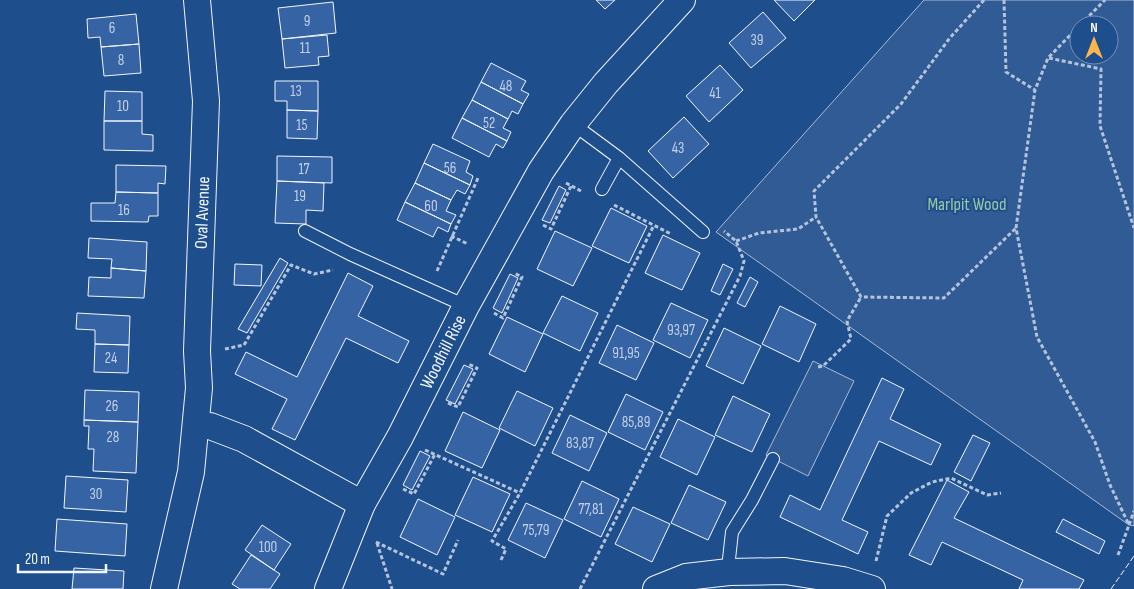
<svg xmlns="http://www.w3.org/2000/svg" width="1134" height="589" viewBox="0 0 1134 589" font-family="'Sofia Sans Condensed',sans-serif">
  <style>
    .built { fill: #305b95; stroke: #a8bbd7; fill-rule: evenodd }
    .building { fill: #3563a3; stroke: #f2f6ff }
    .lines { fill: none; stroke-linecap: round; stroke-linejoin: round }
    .service-casing { stroke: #f2f6ff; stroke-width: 14 }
    .minor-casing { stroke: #f2f6ff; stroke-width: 28 }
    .path { stroke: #b3c4dc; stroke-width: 3; stroke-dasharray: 4 2.5; stroke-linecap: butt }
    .service { stroke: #1f4e8c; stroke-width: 12 }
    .minor { stroke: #1f4e8c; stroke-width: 26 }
    .fence { stroke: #f2f6ff; stroke-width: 1; stroke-dasharray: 6 2.5; stroke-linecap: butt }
    .labels { text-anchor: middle; stroke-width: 4; stroke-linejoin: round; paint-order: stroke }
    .number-label { font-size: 15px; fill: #c3d1e8 }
    .park-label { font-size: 18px; fill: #97c8a6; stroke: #1f4e8c }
    .street-label { font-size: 18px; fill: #f2f6ff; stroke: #1f4e8c }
  </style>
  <rect width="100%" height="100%" fill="#1f4e8c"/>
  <path class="built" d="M 924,0 L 1134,0 L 1134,526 L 1129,525 L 716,232 ZM 1079,25 L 1109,25 L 1109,55 L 1079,55 Z
    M 813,361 L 854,381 L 808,476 L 766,455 Z"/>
  <path class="building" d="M 596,0 L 615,0 L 605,9 Z
    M 774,0 L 815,0 L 794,21 Z
    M 333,2 L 336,33 L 282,39 L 278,8 Z
    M 763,12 L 786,38 L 751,68 L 729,43 Z
    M 136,14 L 139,44 L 101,47 L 100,37 L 88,38 L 87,19 Z
    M 327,35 L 329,56 L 318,57 L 319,65 L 285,68 L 282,39 Z
    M 139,44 L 141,73 L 104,76 L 101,47 Z
    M 491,63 L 526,81 L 521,90 L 529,94 L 523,104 L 481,82 Z
    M 720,65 L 743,90 L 709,122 L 686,96 Z
    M 275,81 L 318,81 L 318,111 L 287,110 L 287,101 L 275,101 Z
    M 481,82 L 523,104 L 518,114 L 512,111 L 508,119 L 472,100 Z
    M 105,91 L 142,92 L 142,121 L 104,121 Z
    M 472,100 L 508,119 L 503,128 L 511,132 L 507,141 L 462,118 Z
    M 287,110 L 318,111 L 317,139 L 287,138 Z
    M 684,117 L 709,144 L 673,178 L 648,151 Z
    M 462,118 L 507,141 L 503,148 L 496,144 L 489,157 L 452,138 Z
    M 104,121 L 142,121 L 142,134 L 153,135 L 153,151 L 104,150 Z
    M 433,144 L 470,161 L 466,172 L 473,176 L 470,185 L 424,163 Z
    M 277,156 L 332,157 L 332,183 L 277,181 Z
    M 424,163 L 470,185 L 465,194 L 457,190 L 451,200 L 415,183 Z
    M 116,165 L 166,166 L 165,184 L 158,183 L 158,193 L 116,192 Z
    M 277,181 L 324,183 L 323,211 L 306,210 L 306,224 L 275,223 Z
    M 415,183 L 451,200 L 446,211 L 456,215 L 451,224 L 405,202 Z
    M 559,186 L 566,190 L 550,223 L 542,220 Z
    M 116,192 L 158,193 L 158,216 L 149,216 L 148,222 L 91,221 L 91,203 L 115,203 Z
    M 405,202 L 451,224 L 448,232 L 438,227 L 433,237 L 397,220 Z
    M 611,208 L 647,226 L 629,263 L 592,246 Z
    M 555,231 L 592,248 L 573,286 L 537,269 Z
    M 663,235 L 700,253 L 682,290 L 645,273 Z
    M 89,238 L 147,242 L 146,271 L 111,268 L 112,259 L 88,258 Z
    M 280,258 L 288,263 L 247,333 L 238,329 Z
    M 235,264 L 262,265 L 261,286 L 234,285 Z
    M 723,264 L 733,269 L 720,295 L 711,291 Z
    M 111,268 L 146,271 L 144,298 L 88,296 L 89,277 L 111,278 Z
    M 348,273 L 373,286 L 358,316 L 409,341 L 398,363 L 346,338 L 295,440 L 272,429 L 287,399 L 235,374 L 246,352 L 297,377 Z
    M 510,274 L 518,278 L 502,313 L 493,308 Z
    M 750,277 L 758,282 L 745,307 L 737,303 Z
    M 562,296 L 598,313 L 580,351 L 543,333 Z
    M 671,303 L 708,320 L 690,358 L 653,340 Z
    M 780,306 L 816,324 L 799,362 L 762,344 Z
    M 77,313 L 130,316 L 129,345 L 95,344 L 95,330 L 76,329 Z
    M 507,317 L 543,334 L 525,372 L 489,354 Z
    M 617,325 L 654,343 L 636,380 L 599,363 Z
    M 724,328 L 761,346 L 743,384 L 706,366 Z
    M 95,344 L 129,345 L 128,373 L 94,372 Z
    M 464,365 L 473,369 L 455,404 L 446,400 Z
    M 882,378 L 904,389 L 890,419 L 941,444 L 931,465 L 879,441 L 842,520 L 868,532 L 858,554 L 780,517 L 790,495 L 820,510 Z
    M 85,390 L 139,392 L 138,422 L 84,420 Z
    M 517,391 L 553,408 L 535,446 L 499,428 Z
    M 626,394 L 663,412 L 645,450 L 608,432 Z
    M 733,396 L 770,414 L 752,452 L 715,435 Z
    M 463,412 L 500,430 L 482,468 L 445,451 Z
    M 570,415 L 607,433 L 589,471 L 552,453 Z
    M 678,419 L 715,437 L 697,475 L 660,457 Z
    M 84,420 L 138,422 L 136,473 L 93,471 L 94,449 L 88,449 L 89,426 L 84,426 Z
    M 973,435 L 990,443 L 971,481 L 954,472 Z
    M 420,451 L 430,456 L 412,490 L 403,485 Z
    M 66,476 L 128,480 L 126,512 L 64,508 Z
    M 473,477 L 510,494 L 492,532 L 455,515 Z
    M 947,480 L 969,492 L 954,518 L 1084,580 L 1079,589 L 1019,589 L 1023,580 L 942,542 L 931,565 L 909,555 Z
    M 582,481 L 619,499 L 601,537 L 564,519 Z
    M 689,485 L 726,502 L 708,540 L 671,523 Z
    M 418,499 L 455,517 L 437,555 L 400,537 Z
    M 526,503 L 563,520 L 545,558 L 508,540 Z
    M 633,507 L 670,524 L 652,562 L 615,544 Z
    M 57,519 L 127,524 L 125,556 L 55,551 Z
    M 1063,519 L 1105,541 L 1099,554 L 1056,532 Z
    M 262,525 L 291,544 L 274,570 L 245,550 Z
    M 251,555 L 280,574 L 270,589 L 240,589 L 232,584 Z
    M 74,568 L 124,571 L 123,589 L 72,589 Z"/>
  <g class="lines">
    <defs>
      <path id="service" d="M 573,124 L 619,158 L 703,232
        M 602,189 L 619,158
        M 305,231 L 350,254 L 466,306
        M 729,572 L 729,559 L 732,532 L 752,500 L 773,459"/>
      <g id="minor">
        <path d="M 196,424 L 210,426 L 244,439 L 362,504"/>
        <path id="s1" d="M 164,589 L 191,472 L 199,388 L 197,351 L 206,101 L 197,0"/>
        <path id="s2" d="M 328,589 L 362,504 L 400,437 L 466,306 L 541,171 L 573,124 L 606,83 L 682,0"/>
        <path d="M 656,589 L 686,577 L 729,572 L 785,571 L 843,580 L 872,589"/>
      </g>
    </defs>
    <use href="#service" class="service-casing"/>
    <use href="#minor" class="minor-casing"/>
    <path class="path" d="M 984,0 L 949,39 L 901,104 L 814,191 L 816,217 L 861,297 L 944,298 L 1016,228
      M 1004,0 L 1006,72 L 1035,90
      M 1080,25 L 1105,0
      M 1079,26 L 1048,58 L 1035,90 L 1016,228 L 1037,337 L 1095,442 L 1110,485 L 1129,525 L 1134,511
      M 1049,58 L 1101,69 L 1100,126 L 1134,228
      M 566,183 L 581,191
      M 614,205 L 671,234
      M 543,225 L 551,229 L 571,186
      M 451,236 L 468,244
      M 736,241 L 759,233 L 798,229 L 816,217
      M 437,271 L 478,178
      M 494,313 L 503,318 L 522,277 L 514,273
      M 225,349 L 244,345 L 291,265 L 314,274 L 333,270
      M 818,367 L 823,366 L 851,339 L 847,321 L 861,297
      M 448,403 L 458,407 L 477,368 L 468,364
      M 425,450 L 520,493
      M 403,489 L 414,494 L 435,454
      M 376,542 L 443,574 L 458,540
      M 377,543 L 392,589
      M 1118,555 L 1129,525
      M 501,560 L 506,549 L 492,541 L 520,493 L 654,225
      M 876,561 L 887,516 L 911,493 L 932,482 L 951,478 L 987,495 L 1001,493
      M 580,589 L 740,276 L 744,261 L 736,241 L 724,231"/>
    <use href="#service" class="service"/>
    <use href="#minor" class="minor"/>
    <path class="fence" d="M 1111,589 L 1134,556"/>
  </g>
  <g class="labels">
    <g class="number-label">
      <text x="307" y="26">9</text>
      <text x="112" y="33">6</text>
      <text x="757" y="45">39</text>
      <text x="305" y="53">11</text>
      <text x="121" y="65">8</text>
      <text x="506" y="91">48</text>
      <text x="296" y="96">13</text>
      <text x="715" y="98">41</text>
      <text x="123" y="111">10</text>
      <text x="489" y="128">52</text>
      <text x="302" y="130">15</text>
      <text x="678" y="153">43</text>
      <text x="450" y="173">56</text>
      <text x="304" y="174">17</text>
      <text x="300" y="201">19</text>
      <text x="431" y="211">60</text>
      <text x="124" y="215">16</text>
      <text x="681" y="335">93,97</text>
      <text x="626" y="358">91,95</text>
      <text x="111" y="363">24</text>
      <text x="112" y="411">26</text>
      <text x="636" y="427">85,89</text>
      <text x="113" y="442">28</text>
      <text x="580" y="448">83,87</text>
      <text x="96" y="499">30</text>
      <text x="591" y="514">77,81</text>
      <text x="536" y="535">75,79</text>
      <text x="268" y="552">100</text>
    </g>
    <g class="park-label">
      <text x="967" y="210">Marlpit Wood</text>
    </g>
    <g class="street-label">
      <text dy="6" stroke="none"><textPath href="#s1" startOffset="380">Oval Avenue</textPath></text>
      <text dy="6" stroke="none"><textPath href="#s2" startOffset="264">Woodhill Rise</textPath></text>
    </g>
  </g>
  <g transform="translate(1094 40)"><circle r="24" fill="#1f4e8c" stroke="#7391ba"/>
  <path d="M0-4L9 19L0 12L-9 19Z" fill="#ffb74d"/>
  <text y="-8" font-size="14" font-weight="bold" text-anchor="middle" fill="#f2f6ff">N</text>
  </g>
  <path d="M18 564v8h88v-8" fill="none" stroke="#f2f6ff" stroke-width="2.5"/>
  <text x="25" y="564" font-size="15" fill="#f2f6ff" stroke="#1f4e8c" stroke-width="4" paint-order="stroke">20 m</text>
</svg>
